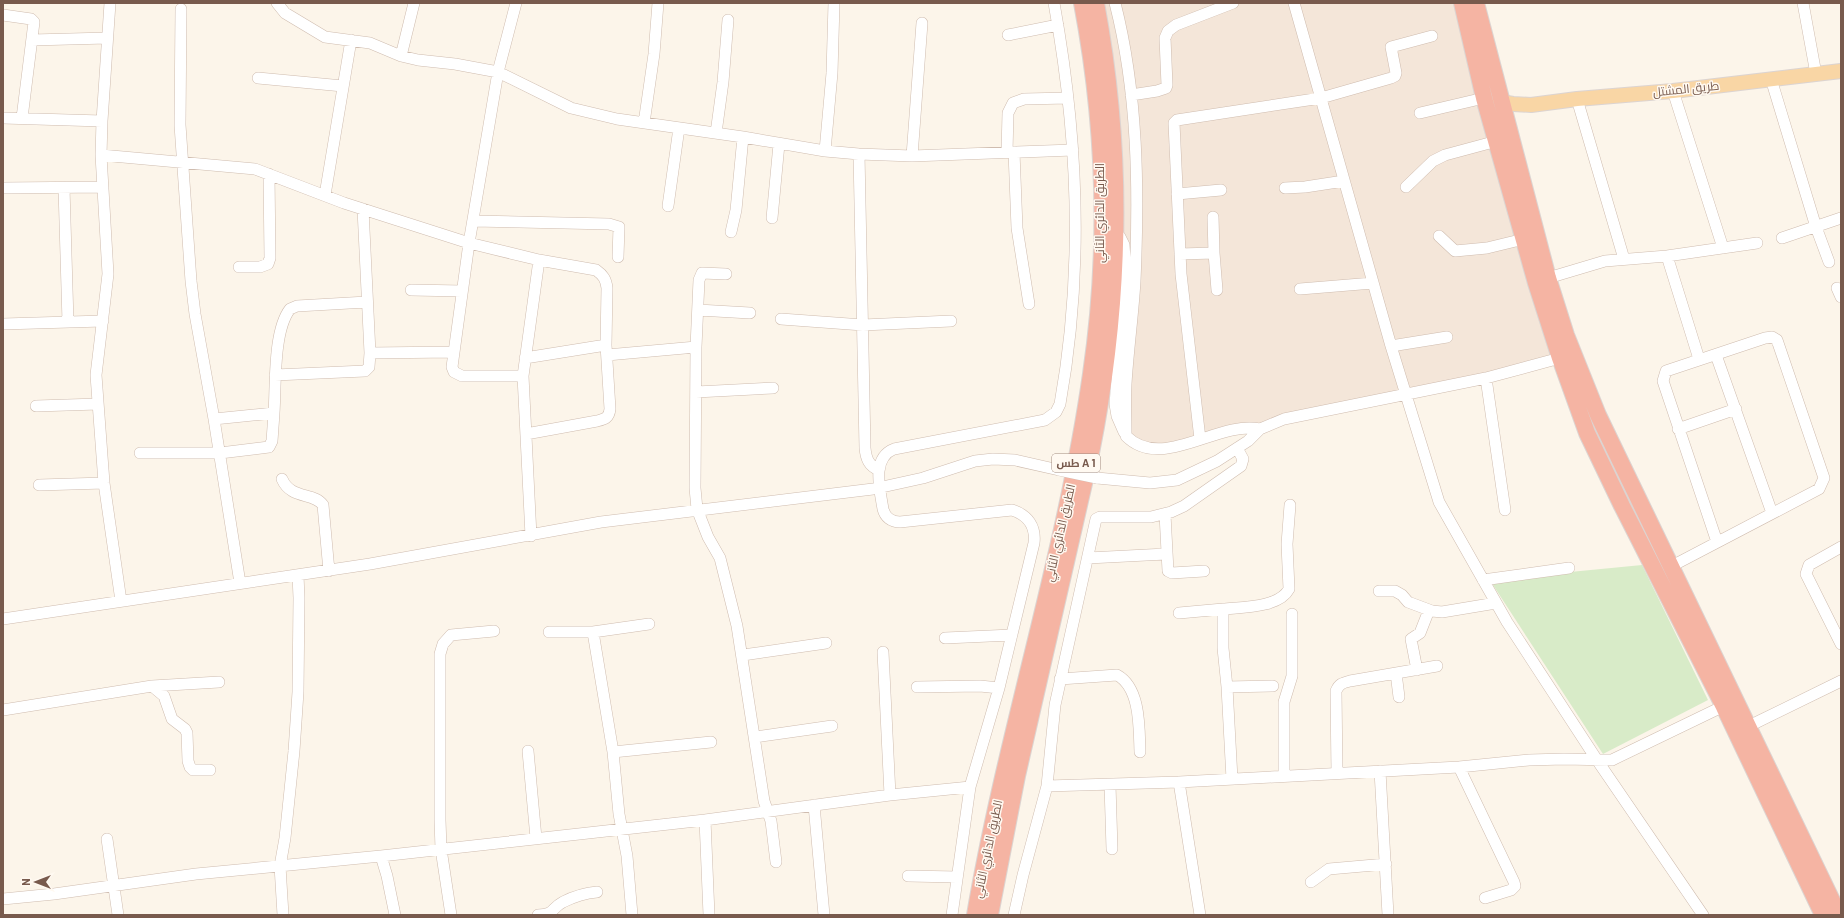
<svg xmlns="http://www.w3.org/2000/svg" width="1844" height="918" viewBox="0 0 1844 918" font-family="Barlow,Cairo,sans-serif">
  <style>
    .residential { fill: #f4e6d9 }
    .green { fill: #d8ebc8 }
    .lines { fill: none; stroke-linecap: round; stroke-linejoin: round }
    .minor-casing { stroke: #cfbcaf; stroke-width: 12 }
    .major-casing { stroke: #dcd4d1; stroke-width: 16 }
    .highway-casing { stroke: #dcd4d1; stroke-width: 18 }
    .minor { stroke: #fff; stroke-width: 11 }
    .major { stroke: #f9d6a5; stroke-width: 14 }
    .highway { stroke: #f5b4a3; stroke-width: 16 }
    .minor-bridge-casing { stroke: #cfbcaf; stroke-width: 12; stroke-linecap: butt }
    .minor-bridge { stroke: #fff; stroke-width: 11 }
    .labels { text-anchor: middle; stroke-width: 3; stroke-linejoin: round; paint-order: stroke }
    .shield { fill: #fff9f1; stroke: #a08a7e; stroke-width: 1 }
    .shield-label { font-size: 11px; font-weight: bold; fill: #785a4d }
    .street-label { font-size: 12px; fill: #785a4d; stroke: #fff9f1 }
  </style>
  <rect width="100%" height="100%" fill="#fcf5ea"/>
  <path class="residential" d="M 1081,3 L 1466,3 L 1560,358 L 1202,441 L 1153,446 L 1131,442 Z"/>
  <path class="green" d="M 1642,565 L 1708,700 L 1603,754 L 1493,585 L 1497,579 Z"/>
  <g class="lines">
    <defs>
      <path id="minor" d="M 110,3 L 102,121 L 101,155 L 108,274 L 96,375 L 104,483 L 121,601
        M 277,3 L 285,13 L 325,37 L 370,43 L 401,56 L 418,60 L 455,64 L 498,72 L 571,108 L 617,119 L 743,137 L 825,151 L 859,154 L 912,156 L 1073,150
        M 516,3 L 498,72 L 469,243 L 452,367 L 454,372 L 462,376 L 523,376
        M 1115,3 C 1138,93 1139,189 1135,281 C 1133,315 1128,350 1126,384 C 1125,401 1126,418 1126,436 C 1162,472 1218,420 1260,429
        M 1294,3 L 1391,346 L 1439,502 L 1507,622 L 1597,760 L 1703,915
        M 1803,3 L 1816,74
        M 181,9 L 180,125 L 191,281 L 195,314 L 214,419 L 240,583
        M 3,15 L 31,19 L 34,22 L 22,118
        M 1008,35 L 1058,25
        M 32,40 L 107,38
        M 401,56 L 414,3
        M 258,78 L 343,86
        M 1771,79 L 1816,227 L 1829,262
        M 1673,91 L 1723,248
        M 1131,95 L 1157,91 L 1166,88 L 1167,85 L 1165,38 L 1168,31 L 1176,25 L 1233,3
        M 1577,99 L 1624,259
        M 1420,113 L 1484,98
        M 3,118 L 102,121
        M 644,123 L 654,54 L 658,3
        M 716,133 L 723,82 L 728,20
        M 825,151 L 832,73 L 834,3
        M 1007,152 L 1008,113 L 1013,103 L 1024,99 L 1068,98
        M 1014,152 L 1017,228 L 1029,304
        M 859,154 L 865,448 C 866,459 869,466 879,470
        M 101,155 L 255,169 L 344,203 L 469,243 L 539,260 L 596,270 C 603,275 606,279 607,288 L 606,345 L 610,409 C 609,418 605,419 597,421 L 526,434
        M 912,156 L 922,23
        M 1406,187 L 1433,161 L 1445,155 L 1497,141
        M 3,188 L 103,187
        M 64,188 L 68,322
        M 1285,188 L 1305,187 L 1344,181
        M 1177,194 L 1221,190
        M 325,195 L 351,40
        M 668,206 L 679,128
        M 363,209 L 370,353 L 453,352
        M 772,218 L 779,144
        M 473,221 L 609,224 L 619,227 L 618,257
        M 731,232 L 736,210 L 743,137
        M 1115,234 L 1120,237 L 1124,245 L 1126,273 L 1115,404 L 1117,416 L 1124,432
        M 1439,236 L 1455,251 L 1487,248 L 1524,239
        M 1782,238 L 1841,218
        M 1214,253 L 1217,290
        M 1180,254 L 1214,253 L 1213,217
        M 1667,256 L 1699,359
        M 239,267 L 260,267 L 268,264 L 270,258 L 269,174
        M 726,274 L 702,273 L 699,280 L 696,347 L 695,488 L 697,509 L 708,537 L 720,558 L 737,626 L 764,801 L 771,821 L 776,862
        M 1548,278 L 1605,261 L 1667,256 L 1757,243
        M 1837,288 L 1841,297
        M 1300,289 L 1373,283
        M 411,290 L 462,291
        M 698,310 L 750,313
        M 781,319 L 863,325 L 951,321
        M 3,324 L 103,321
        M 1391,346 L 1447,337
        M 607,355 L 696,347
        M 1716,355 L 1772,513
        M 525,358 L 606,345
        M 275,375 L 365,371 L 369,367 L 370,353
        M 1486,378 L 1505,510
        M 696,392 L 773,388
        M 36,406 L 98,404
        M 214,419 L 274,413 C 276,385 273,331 290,309 L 297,306 L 367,302
        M 1678,429 L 1736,409
        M 1200,439 L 1181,274 L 1174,123 L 1177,120 L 1321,98 L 1391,78 L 1395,76 L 1396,73 L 1391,47 L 1432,36
        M 140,453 L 220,453 L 269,447 L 272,441 L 274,413
        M 1097,478 L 1150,483 L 1177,480 L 1217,461 L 1248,441 L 1260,429 L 1284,419 L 1486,378 L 1560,358
        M 282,479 C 291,500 314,492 323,505 L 329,571
        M 39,485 L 104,483
        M 1165,514 L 1168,571 L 1172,573 L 1204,571
        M 531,536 L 523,376 L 539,260
        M 1841,547 L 1809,565 L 1806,574 L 1841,644
        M 1088,558 L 1166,554
        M 1670,567 L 1819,489 L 1824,478 L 1777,340 L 1772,337 L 1765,338 L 1666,371 L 1663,381 L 1717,542
        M 1483,580 L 1569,568
        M 1379,591 L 1395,591 L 1402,595 L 1408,602 L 1432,611 L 1442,612 L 1496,603
        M 1223,609 C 1242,607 1279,608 1289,589 L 1287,544 L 1290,505
        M 1179,613 L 1223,609 L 1223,648 L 1227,687 L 1232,779
        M 3,619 L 370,564 L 601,522 L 873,489 L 923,478 L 975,461 L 993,459 L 1015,460 L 1059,470
        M 549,632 L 593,632 L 649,624
        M 593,632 L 613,752 L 619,814 L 627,856 L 632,915
        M 945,638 L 1012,635
        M 883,652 L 890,795
        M 743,655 L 826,643
        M 1417,670 L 1411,639 L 1420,633 L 1429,610
        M 1396,673 L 1399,697
        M 1060,679 L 1117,675 C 1141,688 1139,729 1140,752
        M 152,686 L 164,696 L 172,719 L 185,729 L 187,733 L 188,761 L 190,767 L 193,770 L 210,770
        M 917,687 L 980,686 L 999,688
        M 1227,687 L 1273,686
        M 3,710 L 152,686 L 219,682
        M 1743,729 L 1841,681
        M 755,737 L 832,726
        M 528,751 L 536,838
        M 613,752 L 711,742
        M 1459,767 L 1514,882 L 1515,886 L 1511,890 L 1485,898
        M 1380,771 L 1388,915
        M 1337,773 L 1336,691 C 1339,684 1342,683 1350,681 L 1437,666
        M 1284,776 L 1284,702 L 1292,676 L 1292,614
        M 1179,782 L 1200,915
        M 1110,785 L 1112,849
        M 1047,786 L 1179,782 L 1459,767 L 1529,760 L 1564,759 L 1612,760 L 1730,703
        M 814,805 L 824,915
        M 705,820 L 709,915
        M 107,839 L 118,915
        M 381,856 L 387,876 L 395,915
        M 908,876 L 957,877
        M 1311,882 L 1329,869 L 1386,864
        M 3,899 L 54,894 L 196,874 L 381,856 L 705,820 L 890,795 L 970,787
        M 283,915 L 280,866 L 285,838 L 294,751 L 298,692 L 299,598 L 298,575
        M 451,915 L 441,849 L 440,820 L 440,654 L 443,644 L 451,635 L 494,631
        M 538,915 C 556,914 550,909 563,902 C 573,897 585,893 597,892
        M 952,915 L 970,787 L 999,688 L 1034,543 C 1036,527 1028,515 1012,510 L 900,522 C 891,522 885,517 883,509 C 880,490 871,458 894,449 L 1045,420 L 1056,412 L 1060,404 C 1084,271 1078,135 1054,3
        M 1014,915 L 1023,875 L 1047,786 L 1055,705 L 1096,519 L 1100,517 L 1151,517 L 1171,512 L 1184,506 L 1241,466 L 1243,459 L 1237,448"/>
      <path id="major" d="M 1500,99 L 1507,103 L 1513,104 L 1531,105 L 1577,99 L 1673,91 L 1841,71"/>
      <path id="highway" d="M 1462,3 L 1484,98 L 1536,283 L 1560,358 L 1587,433 L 1622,506 L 1724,707 L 1823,915
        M 1476,3 L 1548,278 L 1566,335 L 1598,415 L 1839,915
        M 975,915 C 1006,733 1065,556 1091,374 C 1109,251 1105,124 1082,3
        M 990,915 L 1017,776 L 1091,453 C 1121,304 1124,152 1096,3"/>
    </defs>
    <use href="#minor" class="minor-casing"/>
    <use href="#major" class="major-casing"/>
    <use href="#highway" class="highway-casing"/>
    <use href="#minor" class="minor"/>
    <use href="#major" class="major"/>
    <use href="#highway" class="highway"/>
    <defs>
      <path id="minor-bridge" d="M 1059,470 L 1097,478"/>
    </defs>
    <use href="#minor-bridge" class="minor-bridge-casing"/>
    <use href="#minor-bridge" class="minor-bridge"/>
  </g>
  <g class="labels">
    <rect class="shield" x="1052" y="454" width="48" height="18" rx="3"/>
    <g class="shield-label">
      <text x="1076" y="467">طس A 1</text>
    </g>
    <g class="street-label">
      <text transform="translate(1686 89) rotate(-6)" y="4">طريق المشتل</text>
      <text transform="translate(1100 213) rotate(-90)" y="4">الطريق الدائري الثاني</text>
      <text transform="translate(1060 533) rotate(-77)" y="4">الطريق الدائري الثاني</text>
      <text transform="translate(988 849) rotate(-78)" y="4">الطريق الدائري الثاني</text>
    </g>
  </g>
  <rect width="1844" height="918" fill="none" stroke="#785a4d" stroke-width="8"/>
  <g transform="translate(36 882) rotate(270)" stroke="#fff9f1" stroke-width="3" paint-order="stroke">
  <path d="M0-3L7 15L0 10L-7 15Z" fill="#785a4d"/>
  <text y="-6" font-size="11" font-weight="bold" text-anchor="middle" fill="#785a4d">N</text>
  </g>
</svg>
